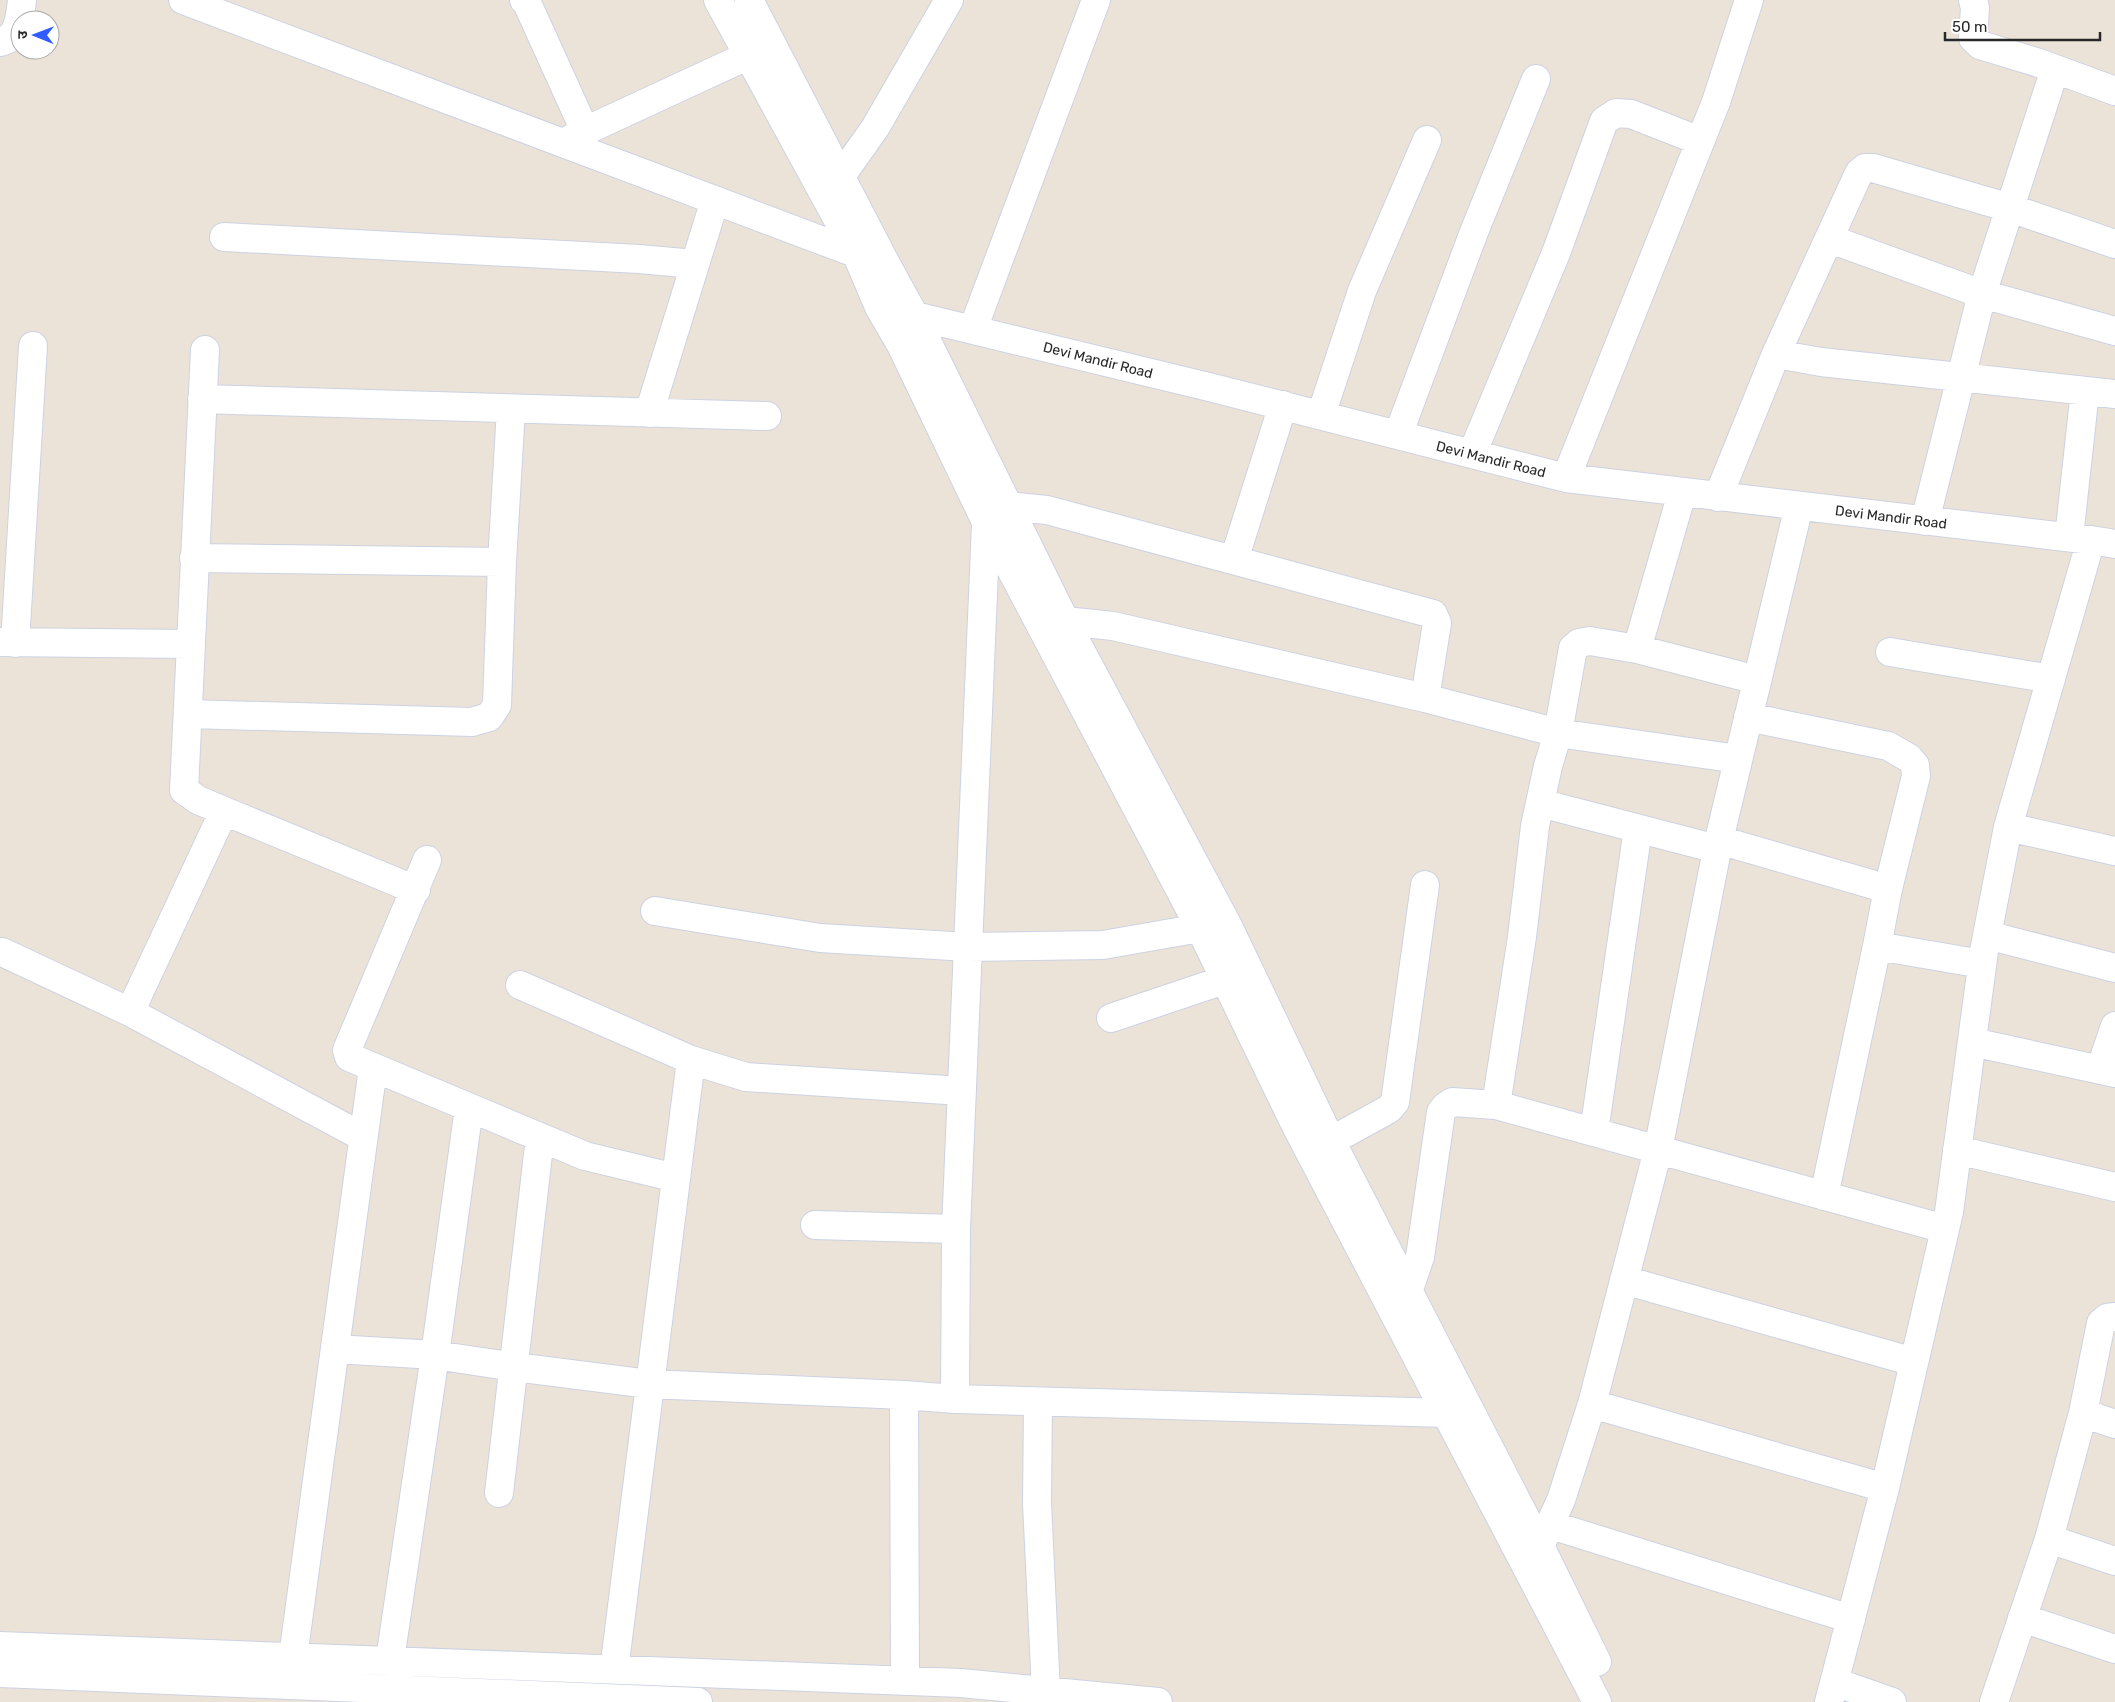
<svg xmlns="http://www.w3.org/2000/svg" width="2115" height="1702" viewBox="0 0 2115 1702" font-family="Rubik,'Noto Sans Devanagari',sans-serif">
  <style>
    .lines { fill: none; stroke-linecap: round; stroke-linejoin: round }
    .minor-casing { stroke: #cdd2e2; stroke-width: 30 }
    .minor { stroke: #fff; stroke-width: 28 }
    .labels { text-anchor: middle; stroke-width: 5; stroke-linejoin: round; paint-order: stroke }
    .street-label { font-size: 14px; fill: #282828; stroke: #fff }
  </style>
  <rect width="100%" height="100%" fill="#ece3d8"/>
  <g class="lines">
    <defs>
      <path id="minor" d="M 183,0 L 863,256
        M 524,0 L 527,3 L 585,131 L 569,140
        M 718,0 L 856,253 L 879,307 L 901,345 L 986,522 L 1200,928 L 1295,1124 L 1597,1702
        M 749,0 L 886,264 L 914,315 L 1065,621 L 1227,924 L 1331,1141 L 1540,1546 L 1597,1662
        M 1973,0 L 1975,8 L 1973,38 L 1980,45 L 2039,63 L 2115,91
        M 0,42 C 19,38 20,16 22,0
        M 585,131 L 747,56
        M 841,176 L 875,128 L 949,0
        M 224,237 L 639,259 L 695,264
        M 1830,239 L 1982,294 L 2115,331
        M 903,313 L 1209,387 L 1566,478 L 2091,540 L 2115,544
        M 973,329 L 1096,0
        M 205,350 L 184,790 L 198,800 L 224,811 L 416,890
        M 1776,354 L 1821,362 L 2115,394
        M 202,399 L 767,416
        M 649,413 L 715,200
        M 1321,415 L 1362,291 L 1427,140
        M 1398,435 L 1474,232 L 1536,79
        M 1472,454 L 1556,253 L 1604,121 L 1616,113 L 1631,114 L 1700,141
        M 1566,478 L 1716,102 L 1749,0
        M 1718,497 L 1776,354 L 1859,173 L 1865,168 L 1873,168 L 2010,208 L 2115,244
        M 1008,506 L 1047,510 L 1433,614 L 1437,623 L 1425,698
        M 1925,521 L 1982,294 L 2055,69
        M 2069,537 L 2085,391
        M 194,558 L 502,562
        M 1234,560 L 1283,405
        M 1065,621 L 1113,626 L 1425,698 L 1558,733 L 1738,759
        M 0,642 L 191,644
        M 15,643 L 33,346
        M 1637,649 L 1682,493
        M 1890,652 L 2051,679
        M 188,714 L 472,722 L 489,717 L 497,705 L 502,562 L 511,409
        M 1748,717 L 1888,746 L 1909,758 L 1915,765 L 1916,776 L 1888,889
        M 1540,803 L 1717,849
        M 2008,827 L 2115,851
        M 1719,840 L 1888,889 L 1877,946 L 1982,964
        M 427,860 L 347,1050 L 349,1057 L 585,1156 L 676,1178
        M 655,911 L 820,938 L 968,947 L 1103,945 L 1200,928
        M 1987,935 L 2115,968
        M 2,952 L 130,1012 L 363,1137
        M 520,985 L 691,1060 L 746,1077 L 962,1091
        M 130,1012 L 224,811
        M 1111,1018 L 1242,974
        M 1972,1042 L 2115,1073
        M 2100,1070 L 2115,1026
        M 1496,1105 L 1522,937 L 1535,826 L 1548,766 L 1558,733 L 1573,648 L 1579,643 L 1590,641 L 1637,649 L 1757,680
        M 1594,1132 L 1638,829
        M 1331,1141 L 1389,1109 L 1395,1102 L 1425,885
        M 1957,1150 L 2115,1187
        M 1824,1196 L 1877,946
        M 815,1225 L 956,1229
        M 1624,1280 L 1914,1362
        M 1405,1301 L 1420,1257 L 1441,1112 L 1445,1107 L 1452,1102 L 1496,1105 L 1945,1229
        M 335,1349 L 435,1355 L 515,1367 L 649,1384 L 904,1395 L 955,1399 L 1446,1413
        M 904,1395 L 905,1681
        M 955,1399 L 956,1229 L 986,524
        M 1038,1402 L 1037,1503 L 1046,1691
        M 1592,1404 L 1885,1488
        M 2083,1413 L 2115,1424
        M 499,1493 L 540,1137
        M 1551,1525 L 1851,1619
        M 2049,1539 L 2115,1561
        M 1540,1546 L 1561,1500 L 1592,1404 L 1658,1150 L 1719,840 L 1799,506
        M 2022,1618 L 2115,1649
        M 0,1646 L 961,1683 L 1158,1702
        M 293,1657 L 373,1068
        M 614,1670 L 691,1060
        M 0,1673 L 698,1702
        M 390,1678 L 390,1660 L 435,1355 L 469,1108
        M 1835,1682 L 1892,1702
        M 1829,1702 L 1885,1488 L 1949,1212 L 1984,951 L 2008,827 L 2091,540
        M 1994,1702 L 2049,1539 L 2083,1413 L 2101,1323 L 2107,1318 L 2115,1317"/>
    </defs>
    <use href="#minor" class="minor-casing"/>
    <use href="#minor" class="minor"/>
  </g>
  <g class="labels">
    <g class="street-label">
      <text transform="translate(1098 360) rotate(14)" y="5">Devi Mandir Road</text>
      <text transform="translate(1491 459) rotate(14)" y="5">Devi Mandir Road</text>
      <text transform="translate(1891 517) rotate(7)" y="5">Devi Mandir Road</text>
    </g>
  </g>
  <g transform="translate(35 35) rotate(271)"><circle r="24" fill="#ffffff" stroke="#a9a9a9"/>
  <path d="M0-4L9 19L0 12L-9 19Z" fill="#315cff"/>
  <text y="-8" font-size="14" font-weight="bold" text-anchor="middle" fill="#282828">उ</text>
  </g>
  <path d="M1945 32v8h155v-8" fill="none" stroke="#282828" stroke-width="2.5"/>
  <text x="1952" y="32" font-size="15" fill="#282828" stroke="#ffffff" stroke-width="4" paint-order="stroke">50 m</text>
</svg>
